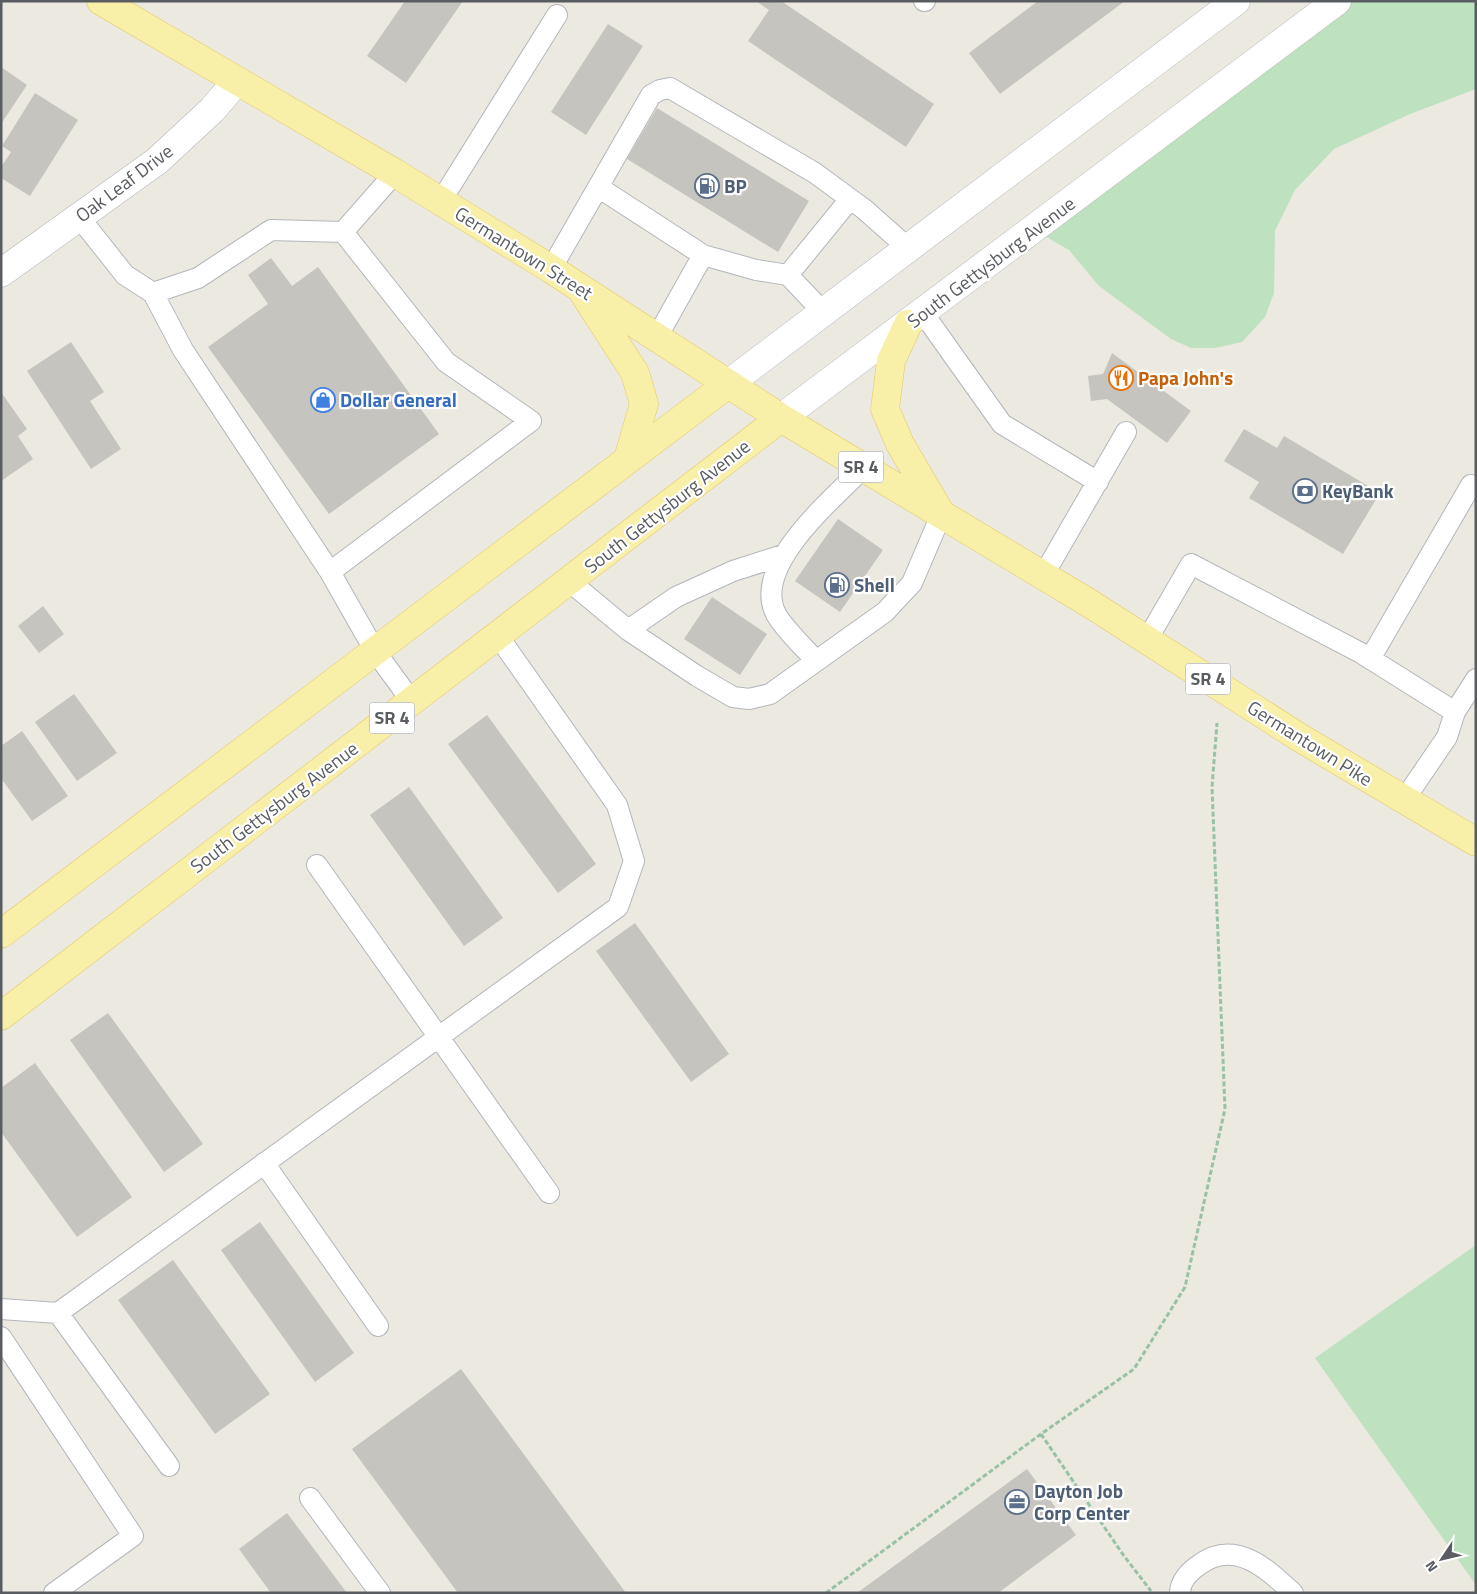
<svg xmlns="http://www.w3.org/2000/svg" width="1477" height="1594" viewBox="0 0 1477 1594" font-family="'Titillium Web',sans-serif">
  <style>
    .green { fill: #bee1c0 }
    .building { fill: #c6c4be }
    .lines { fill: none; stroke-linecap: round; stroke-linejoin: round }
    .service-casing { stroke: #b3b6ba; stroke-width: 22 }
    .minor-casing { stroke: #b3b6ba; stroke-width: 29 }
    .secondary-casing { stroke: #b4b7bc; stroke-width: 29 }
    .primary-casing { stroke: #e5c65f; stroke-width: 29 }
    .path { stroke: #99c1a6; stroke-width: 3; stroke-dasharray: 5 2.5; stroke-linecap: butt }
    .service { stroke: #fff; stroke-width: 20 }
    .minor { stroke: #fff; stroke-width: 28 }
    .secondary { stroke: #fff; stroke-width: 28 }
    .primary { stroke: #f8efa8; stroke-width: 28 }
    .labels { text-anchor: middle; stroke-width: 4.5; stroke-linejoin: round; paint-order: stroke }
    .shield { fill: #fff; stroke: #8b8d90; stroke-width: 1 }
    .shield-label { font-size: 18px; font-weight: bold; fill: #595c60 }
    .street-label { font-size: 19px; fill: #595c60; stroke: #fff }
    .service-label { font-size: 19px; font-weight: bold; fill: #4e5e75; stroke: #fff; text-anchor: start }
    .food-label { font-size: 19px; font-weight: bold; fill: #c56008; stroke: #fff; text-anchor: start }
    .shop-label { font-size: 19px; font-weight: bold; fill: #366cbe; stroke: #fff; text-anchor: start }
  </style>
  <rect width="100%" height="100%" fill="#ebe9e0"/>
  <path class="green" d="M 1337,1 L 1476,1 L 1476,89 L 1410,114 L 1334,149 L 1295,190 L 1275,231 L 1274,293 L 1265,317 L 1242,342 L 1215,348 L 1191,348 L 1171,339 L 1099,286 L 1069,250 L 1034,230 Z
    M 1476,1245 L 1476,1585 L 1315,1358 Z"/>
  <path class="building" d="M 405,1 L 463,1 L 406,83 L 367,56 Z
    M 756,1 L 781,1 L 934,104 L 906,147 L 748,41 L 769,10 Z
    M 1038,1 L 1125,1 L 1000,94 L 969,53 Z
    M 608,24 L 643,46 L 586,135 L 551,112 Z
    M 1,67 L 27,85 L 1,124 Z
    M 35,93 L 78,120 L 30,196 L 1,178 L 1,167 L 11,152 L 2,146 Z
    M 657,108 L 809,201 L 778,252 L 627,159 Z
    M 271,258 L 292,286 L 318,267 L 439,434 L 329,514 L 208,347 L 268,304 L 248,275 Z
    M 71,342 L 104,392 L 90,401 L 121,449 L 91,469 L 27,371 Z
    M 1112,353 L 1191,411 L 1167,443 L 1107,399 L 1091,401 L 1088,376 L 1103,374 Z
    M 1,392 L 27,429 L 18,436 L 33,459 L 1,481 Z
    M 1244,429 L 1277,448 L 1284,436 L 1380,493 L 1343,554 L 1249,498 L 1259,482 L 1224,461 Z
    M 838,519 L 883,550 L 840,612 L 795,581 Z
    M 712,597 L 767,634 L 740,675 L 684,639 Z
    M 43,606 L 64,634 L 39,653 L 18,626 Z
    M 74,694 L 117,753 L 77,781 L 35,722 Z
    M 487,715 L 596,864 L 558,893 L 448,744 Z
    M 22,731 L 68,796 L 32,821 L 1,778 L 1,746 Z
    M 409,787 L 503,918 L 464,946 L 370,815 Z
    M 635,923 L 729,1054 L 691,1082 L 596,951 Z
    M 108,1013 L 203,1144 L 164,1172 L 70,1040 Z
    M 35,1063 L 132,1197 L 77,1237 L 1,1132 L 1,1088 Z
    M 260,1222 L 354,1353 L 315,1382 L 221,1250 Z
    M 173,1260 L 270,1394 L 215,1434 L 118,1300 Z
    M 461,1369 L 626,1593 L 458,1593 L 352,1449 Z
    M 1027,1469 L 1076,1535 L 998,1593 L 857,1593 Z
    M 287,1513 L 347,1593 L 271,1593 L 239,1549 Z"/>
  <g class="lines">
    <defs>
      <path id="service" d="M 924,1 L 925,1
        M 598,187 L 703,255 L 657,337
        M 441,201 L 557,15
        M 79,217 L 125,275 L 153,293 L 183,350 L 330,572 L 375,651 L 412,702
        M 343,232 L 395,173
        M 703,255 L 756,270 L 788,275 L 823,312
        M 551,269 L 651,95 L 660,90 L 670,88 L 815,173 L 864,209 L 908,248
        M 788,275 L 850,199
        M 153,293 L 198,278 L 271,230 L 343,232 L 446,362 L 531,421 L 330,572
        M 923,313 L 1002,424 L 1098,482
        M 1043,576 L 1126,432
        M 569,581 L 628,630 L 697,676 L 733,697 L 749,699 L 770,694 L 885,612 L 912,583 L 941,515
        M 628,630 L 676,597 L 733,571 L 783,555
        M 1147,640 L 1191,564 L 1361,653 L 1455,712
        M 1370,659 L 1471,485 L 1476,488
        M 816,661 C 804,647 784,629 776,614 C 751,566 833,499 863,468
        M 1404,800 L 1447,737 L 1455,712 L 1476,679
        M 317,865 L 549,1193
        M 264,1163 L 378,1326
        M 1,1309 L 58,1313 L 618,907 L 634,861 L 617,805 L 498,636
        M 58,1313 L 169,1466
        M 1,1337 L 133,1536 L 54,1593
        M 310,1498 L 380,1593
        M 1180,1593 C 1180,1581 1190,1571 1199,1565 C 1235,1538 1267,1569 1293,1593"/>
      <path id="minor" d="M 1,273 L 157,161 L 212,110 L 237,81"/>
      <path id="secondary" d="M 728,384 L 1236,1
        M 781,418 L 1337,1"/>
      <path id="primary" d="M 101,1 L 395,173 L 551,269 L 781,418 L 1089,603 L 1302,739 L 1476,842
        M 584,294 L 635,373 L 644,404 L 628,459
        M 908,324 L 891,361 L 885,409 L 900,444 L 941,514
        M 1,934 L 728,384
        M 1,1016 L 781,418"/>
    </defs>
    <use href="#service" class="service-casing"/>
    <use href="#minor" class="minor-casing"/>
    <use href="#secondary" class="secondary-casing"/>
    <use href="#primary" class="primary-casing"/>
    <path class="path" d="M 1041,1434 L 1124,1556 L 1151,1591
      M 826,1593 L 1041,1434 L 1134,1369 L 1185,1287 L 1225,1109 L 1212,787 L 1217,723"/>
    <use href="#service" class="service"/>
    <use href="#minor" class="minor"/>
    <use href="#secondary" class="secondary"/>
    <use href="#primary" class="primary"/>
  </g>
  <defs>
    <symbol id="fuel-ring" viewBox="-11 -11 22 22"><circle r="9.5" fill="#fff" stroke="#5c6f8a" stroke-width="1.5"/><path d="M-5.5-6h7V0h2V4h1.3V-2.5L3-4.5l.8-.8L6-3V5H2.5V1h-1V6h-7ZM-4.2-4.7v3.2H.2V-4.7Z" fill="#5c6f8a"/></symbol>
    <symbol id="restaurant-ring" viewBox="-11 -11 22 22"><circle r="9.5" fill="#fff" stroke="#e8710a" stroke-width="1.5"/><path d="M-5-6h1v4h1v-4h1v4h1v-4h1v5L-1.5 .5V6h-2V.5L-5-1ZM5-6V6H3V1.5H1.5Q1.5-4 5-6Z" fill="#e8710a"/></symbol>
    <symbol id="shop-ring" viewBox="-11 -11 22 22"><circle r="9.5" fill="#fff" stroke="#3f7fe0" stroke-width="1.5"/><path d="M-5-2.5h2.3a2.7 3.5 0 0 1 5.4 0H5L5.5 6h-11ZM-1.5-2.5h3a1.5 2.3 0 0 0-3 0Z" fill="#3f7fe0"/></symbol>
    <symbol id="bank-ring" viewBox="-11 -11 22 22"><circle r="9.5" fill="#fff" stroke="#5c6f8a" stroke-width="1.5"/><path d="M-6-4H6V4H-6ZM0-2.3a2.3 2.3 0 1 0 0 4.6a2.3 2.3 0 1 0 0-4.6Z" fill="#5c6f8a"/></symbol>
    <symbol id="office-ring" viewBox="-11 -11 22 22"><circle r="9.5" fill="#fff" stroke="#5c6f8a" stroke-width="1.5"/><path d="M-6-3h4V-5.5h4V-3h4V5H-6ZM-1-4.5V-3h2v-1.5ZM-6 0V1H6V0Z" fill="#5c6f8a"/></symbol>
  </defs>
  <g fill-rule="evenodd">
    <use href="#fuel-ring" x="693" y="172" width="28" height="28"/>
    <use href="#restaurant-ring" x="1107" y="364" width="28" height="28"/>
    <use href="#shop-ring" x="309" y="386" width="28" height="28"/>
    <use href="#bank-ring" x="1291" y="477" width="28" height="28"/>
    <use href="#fuel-ring" x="823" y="571" width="28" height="28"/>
    <use href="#office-ring" x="1003" y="1488" width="28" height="28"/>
  </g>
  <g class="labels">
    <g class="shield">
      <rect x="838.5" y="451.5" width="45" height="31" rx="4"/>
      <rect x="1185.5" y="663.5" width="45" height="31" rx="4"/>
      <rect x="369.5" y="702.5" width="45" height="31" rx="4"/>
    </g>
    <g class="shield-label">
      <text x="861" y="473">SR 4</text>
      <text x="1208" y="685">SR 4</text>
      <text x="392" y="724">SR 4</text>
    </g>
    <g class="street-label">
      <text transform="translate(124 183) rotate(-37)" y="7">Oak Leaf Drive</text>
      <text transform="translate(524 253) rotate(32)" y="7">Germantown Street</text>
      <text transform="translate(991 262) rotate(-37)" y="7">South Gettysburg Avenue</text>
      <text transform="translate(667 506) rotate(-38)" y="7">South Gettysburg Avenue</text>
      <text transform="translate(1310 743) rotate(32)" y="7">Germantown Pike</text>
      <text transform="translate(274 807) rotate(-37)" y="7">South Gettysburg Avenue</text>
    </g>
    <g class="service-label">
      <text x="724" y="193">BP</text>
      <text x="1322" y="498">KeyBank</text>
      <text x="854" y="592">Shell</text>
      <text x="1034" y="1498">Dayton Job<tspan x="1034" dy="22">Corp Center</tspan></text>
    </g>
    <g class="food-label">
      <text x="1138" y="385">Papa John's</text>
    </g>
    <g class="shop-label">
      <text x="340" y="407">Dollar General</text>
    </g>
  </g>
  <rect width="1477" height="1594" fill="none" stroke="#595c60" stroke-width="5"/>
  <g transform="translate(1442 1559) rotate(235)" stroke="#ffffff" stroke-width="4" paint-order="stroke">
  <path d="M0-4L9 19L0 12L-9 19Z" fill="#595c60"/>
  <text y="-8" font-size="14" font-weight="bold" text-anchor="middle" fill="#595c60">N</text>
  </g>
</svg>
